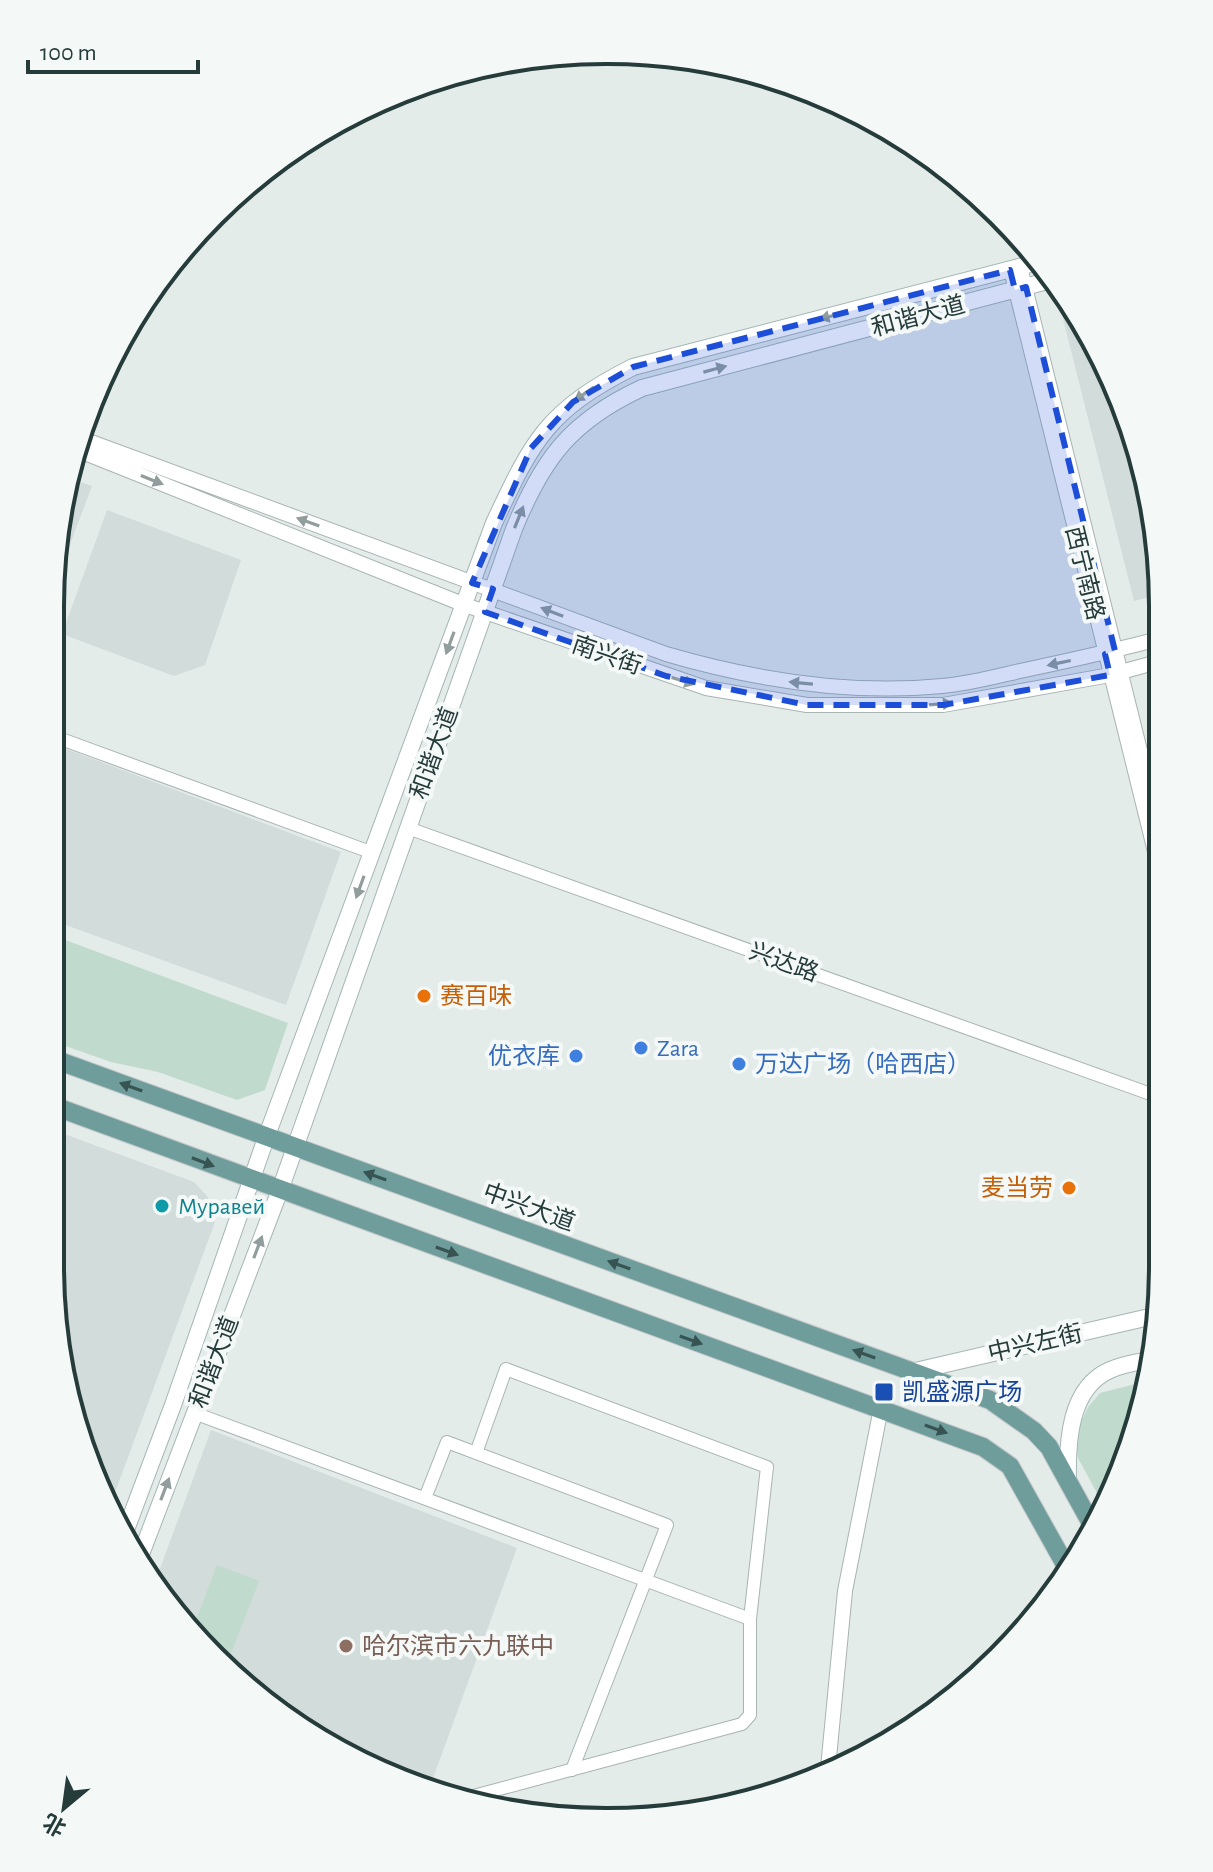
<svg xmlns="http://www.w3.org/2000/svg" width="1213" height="1872" viewBox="0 0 1213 1872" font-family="'Alegreya Sans','Noto Sans SC',sans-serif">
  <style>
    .built { fill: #d2dcda }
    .green { fill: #c0dbcd }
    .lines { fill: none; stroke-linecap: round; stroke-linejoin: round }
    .minor-casing { stroke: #a7b4b2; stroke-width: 14 }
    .tertiary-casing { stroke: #a7b4b2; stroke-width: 16 }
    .secondary-casing { stroke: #a4b6b4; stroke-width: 18 }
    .primary-casing { stroke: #c2c8c8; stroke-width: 20 }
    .minor { stroke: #fff; stroke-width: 12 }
    .tertiary { stroke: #fff; stroke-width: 14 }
    .secondary { stroke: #fff; stroke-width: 16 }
    .primary { stroke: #6e9d9c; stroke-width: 18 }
    .oneway { fill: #929e9d }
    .oneway2 { fill: #375453 }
    .marked { fill: #1d4ed8; fill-opacity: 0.2; stroke: #1d4ed8; stroke-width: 6; stroke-dasharray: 16 10; stroke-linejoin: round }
    .food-dot { fill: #e8710a; stroke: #f4f9f8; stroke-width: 3 }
    .shop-dot { fill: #3f7fe0; stroke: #f4f9f8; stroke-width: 3 }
    .culture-dot { fill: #0f9aa8; stroke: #f4f9f8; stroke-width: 3 }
    .transit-dot { fill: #1a4fb4; stroke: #f4f9f8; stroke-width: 3 }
    .education-dot { fill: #8d6e63; stroke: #f4f9f8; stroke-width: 3 }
    .labels { text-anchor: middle; stroke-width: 8; stroke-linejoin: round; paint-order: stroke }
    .street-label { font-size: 24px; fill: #253c3b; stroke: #f4f9f8 }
    .food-label { font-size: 24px; fill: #c56008; stroke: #f4f9f8; text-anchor: start }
    .shop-label { font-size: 24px; fill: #366cbe; stroke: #f4f9f8; text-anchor: start }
    .culture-label { font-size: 24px; fill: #0d838f; stroke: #f4f9f8; text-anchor: start }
    .transit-label { font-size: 24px; fill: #164399; stroke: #f4f9f8; text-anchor: start }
    .education-label { font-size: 24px; fill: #785e54; stroke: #f4f9f8; text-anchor: start }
    .rim { fill: none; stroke: #253c3b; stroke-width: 4 }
  </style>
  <rect width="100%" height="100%" fill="#e4ecea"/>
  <path class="built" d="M 1068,301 L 1105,360 L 1144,462 L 1162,571 L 1162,594 L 1134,601 L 1059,303 Z
    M 71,479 L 92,486 L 54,587 L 55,533 Z
    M 107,510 L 241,560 L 205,665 L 174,676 L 62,634 Z
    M 53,744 L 341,852 L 286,1005 L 52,920 Z
    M 51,1129 L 194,1182 L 207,1196 L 214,1209 L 215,1222 L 110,1506 L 79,1444 L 50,1266 Z
    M 211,1430 L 517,1548 L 428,1792 L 267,1707 L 154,1585 Z"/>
  <path class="green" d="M 52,935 L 288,1023 L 265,1090 L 237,1100 L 158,1072 L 111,1062 L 51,1041 Z
    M 1147,1381 L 1120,1479 L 1104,1506 L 1078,1458 L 1074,1437 L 1088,1407 L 1100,1393 Z
    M 217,1565 L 259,1581 L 230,1656 L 214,1650 L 193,1628 Z"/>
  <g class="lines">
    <defs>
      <path id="minor" d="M 1021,267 L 1161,831
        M 1010,270 L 1160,876
        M 53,736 L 373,853
        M 408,828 L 1159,1097
        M 194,1413 L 750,1619 L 750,1715 L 742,1724 L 462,1799
        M 476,1453 L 506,1369 L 767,1467 L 750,1619
        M 425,1498 L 447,1442 L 667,1525 L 572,1770"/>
      <path id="tertiary" d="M 83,439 L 666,654 C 755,680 849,695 942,686 C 968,684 994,677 1020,671 C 1067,661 1114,651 1162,638
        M 80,451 L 465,605 L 706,688 L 807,705 L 943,705 L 1110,675 L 1161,661
        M 828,1768 L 845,1591 L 881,1408"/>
      <path id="secondary" d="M 911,1372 L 1158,1315
        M 1068,1481 C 1067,1443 1069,1388 1110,1370 C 1123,1364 1139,1362 1153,1359
        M 124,1535 L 173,1405 L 266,1138 L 494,523 C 533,439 548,410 633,367 L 1042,261
        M 138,1562 L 280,1190 L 514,529 C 543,458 571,421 642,388 L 1055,279"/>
      <path id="primary" d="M 51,1058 L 990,1400 L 1034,1431 L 1049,1447 L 1092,1525
        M 51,1105 L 983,1447 L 1010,1466 L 1066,1566"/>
    </defs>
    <use href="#minor" class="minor-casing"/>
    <use href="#tertiary" class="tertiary-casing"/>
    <use href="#secondary" class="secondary-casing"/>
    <use href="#primary" class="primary-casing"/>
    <use href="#minor" class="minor"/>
    <use href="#tertiary" class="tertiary"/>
    <use href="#secondary" class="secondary"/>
    <use href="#primary" class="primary"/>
  </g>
  <defs><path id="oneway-solid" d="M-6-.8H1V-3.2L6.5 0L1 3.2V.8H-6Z" transform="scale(2)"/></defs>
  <g class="oneway">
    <use href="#oneway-solid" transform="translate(831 316) rotate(166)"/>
    <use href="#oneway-solid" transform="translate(715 369) rotate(-15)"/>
    <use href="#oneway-solid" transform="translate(584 394) rotate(145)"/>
    <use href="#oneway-solid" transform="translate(152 480) rotate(22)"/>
    <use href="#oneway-solid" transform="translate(519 517) rotate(-68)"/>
    <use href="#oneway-solid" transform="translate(308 522) rotate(-160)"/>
    <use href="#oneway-solid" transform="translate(552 612) rotate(-159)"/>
    <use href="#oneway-solid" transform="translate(450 643) rotate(110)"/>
    <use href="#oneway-solid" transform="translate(1059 663) rotate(168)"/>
    <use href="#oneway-solid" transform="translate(683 681) rotate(17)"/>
    <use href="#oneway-solid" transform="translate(801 683) rotate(-175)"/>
    <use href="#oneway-solid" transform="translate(941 704) rotate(-4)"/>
    <use href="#oneway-solid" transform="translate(360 887) rotate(110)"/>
    <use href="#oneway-solid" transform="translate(258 1247) rotate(-69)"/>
    <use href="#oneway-solid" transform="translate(165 1489) rotate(-69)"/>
  </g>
  <g class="oneway2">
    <use href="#oneway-solid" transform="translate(131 1087) rotate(-160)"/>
    <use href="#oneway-solid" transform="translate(203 1162) rotate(21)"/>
    <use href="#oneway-solid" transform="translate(375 1176) rotate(-160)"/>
    <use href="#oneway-solid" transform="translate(447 1251) rotate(20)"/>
    <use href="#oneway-solid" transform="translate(619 1265) rotate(-160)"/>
    <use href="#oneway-solid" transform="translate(691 1340) rotate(20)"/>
    <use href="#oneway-solid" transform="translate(864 1354) rotate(-160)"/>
    <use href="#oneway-solid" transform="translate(936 1429) rotate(20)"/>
  </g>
  <path class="marked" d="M 1010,270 L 1015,290 L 1026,287 L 1115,651 L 1105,654 L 1110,675 L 943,705 L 807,705 L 666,676 L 485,612 L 493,589 L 472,583 L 531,448 L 573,402 L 633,367 Z"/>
  <g class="food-dot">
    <circle cx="424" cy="996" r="8"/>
    <circle cx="1069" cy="1188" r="8"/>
  </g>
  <g class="shop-dot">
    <circle cx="641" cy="1048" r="8"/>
    <circle cx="576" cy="1056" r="8"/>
    <circle cx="739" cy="1064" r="8"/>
  </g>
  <circle class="culture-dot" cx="162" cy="1206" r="8"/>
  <rect class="transit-dot" x="874" y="1382" width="20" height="20" rx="4"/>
  <circle class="education-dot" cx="346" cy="1646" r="8"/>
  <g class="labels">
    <g class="street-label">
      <text transform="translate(918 316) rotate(-15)" y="8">和谐大道</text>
      <text transform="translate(1085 573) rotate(76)" y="8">西宁南路</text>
      <text transform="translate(607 655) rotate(19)" y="8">南兴街</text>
      <text transform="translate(434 753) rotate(-70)" y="8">和谐大道</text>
      <text transform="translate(784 962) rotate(20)" y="8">兴达路</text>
      <text transform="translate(529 1207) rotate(20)" y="8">中兴大道</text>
      <text transform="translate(1035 1343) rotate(-13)" y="8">中兴左街</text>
      <text transform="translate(214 1362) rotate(-69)" y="8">和谐大道</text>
    </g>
    <g class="food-label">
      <text x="440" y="1004">赛百味</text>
      <text x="1053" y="1196" text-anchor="end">麦当劳</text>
    </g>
    <g class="shop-label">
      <text x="657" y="1056">Zara</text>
      <text x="560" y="1064" text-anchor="end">优衣库</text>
      <text x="755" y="1072">万达广场（哈西店）</text>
    </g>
    <g class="culture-label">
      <text x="178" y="1214">Муравей</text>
    </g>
    <g class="transit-label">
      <text x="902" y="1400">凯盛源广场</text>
    </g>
    <g class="education-label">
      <text x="362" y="1654">哈尔滨市六九联中</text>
    </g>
  </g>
  <path d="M0 0H1213V1872H0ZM606 64H607A542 542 0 0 1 1149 606V1266A542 542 0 0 1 607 1808H606A542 542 0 0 1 64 1266V606A542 542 0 0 1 606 64Z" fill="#f4f9f8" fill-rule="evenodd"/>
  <path class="rim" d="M606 64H607A542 542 0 0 1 1149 606V1266A542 542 0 0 1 607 1808H606A542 542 0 0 1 64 1266V606A542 542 0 0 1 606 64Z"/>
  <g transform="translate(64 1808) rotate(209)" stroke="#f4f9f8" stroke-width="6" paint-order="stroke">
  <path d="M0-6L14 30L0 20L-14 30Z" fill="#253c3b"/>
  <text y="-12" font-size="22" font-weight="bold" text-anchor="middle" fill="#253c3b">北</text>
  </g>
  <path d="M28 60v12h170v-12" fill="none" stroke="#253c3b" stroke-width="4"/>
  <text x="40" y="60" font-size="24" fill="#253c3b" stroke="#f4f9f8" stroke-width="6" paint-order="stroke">100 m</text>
</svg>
